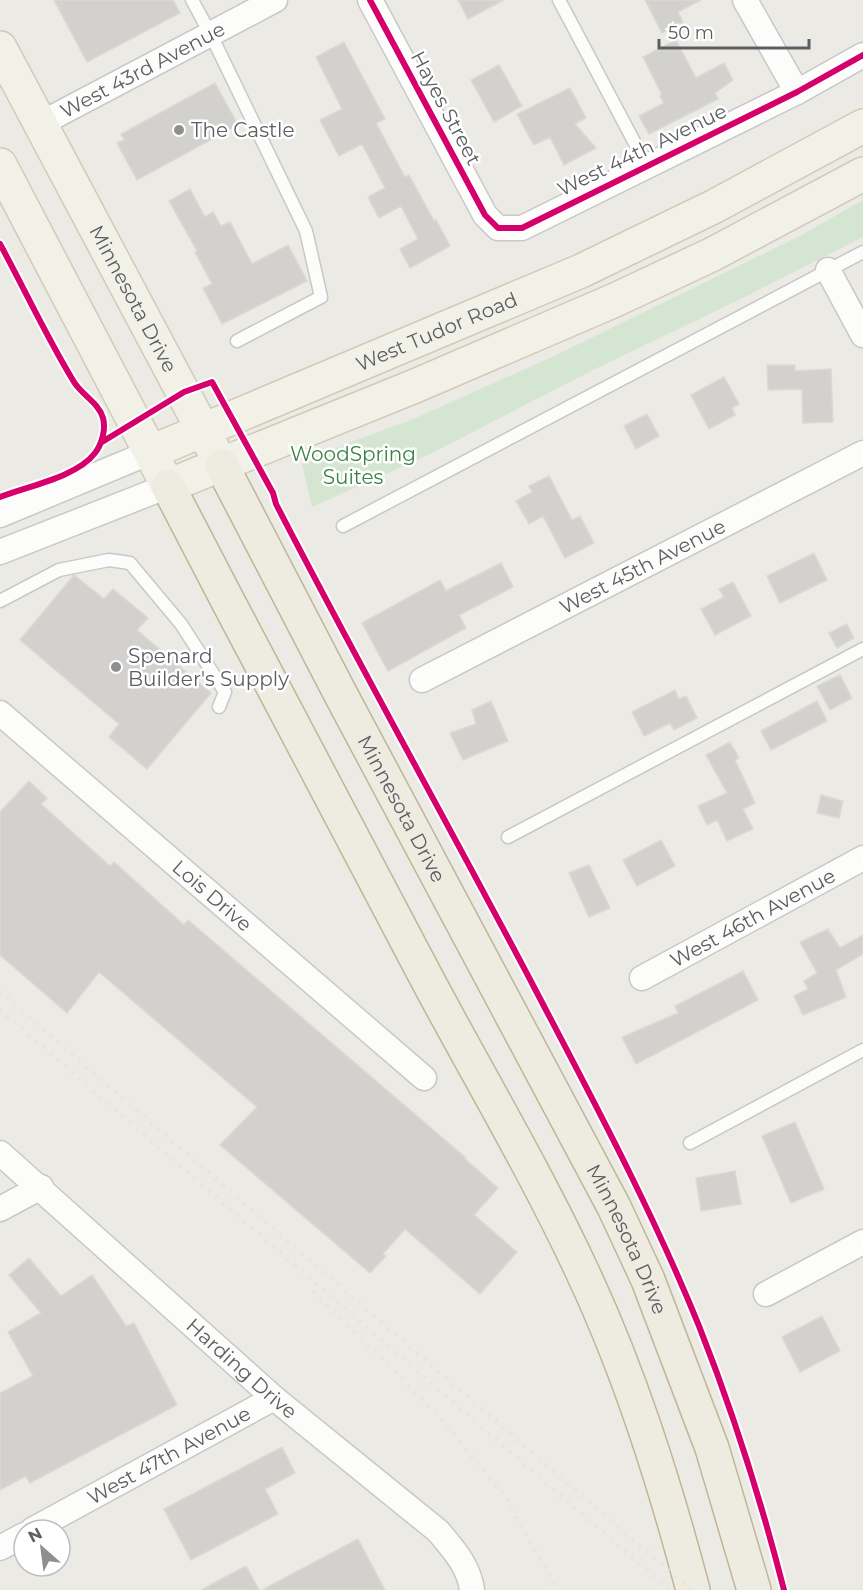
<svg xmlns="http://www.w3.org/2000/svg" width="863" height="1590" viewBox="0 0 863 1590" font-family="Montserrat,sans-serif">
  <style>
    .green { fill: #d4e6d2 }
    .building { fill: #d2d1ce; stroke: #dad9d4; stroke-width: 1.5 }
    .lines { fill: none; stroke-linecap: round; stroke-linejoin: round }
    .service-casing { stroke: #c8c8c8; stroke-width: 15 }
    .minor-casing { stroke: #c8c8c8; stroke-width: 27 }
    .primary-casing { stroke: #d1cbb5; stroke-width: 36 }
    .motorway-casing { stroke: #c0b695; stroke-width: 36 }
    .service { stroke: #fcfcfb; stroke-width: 12 }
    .minor { stroke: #fcfcfb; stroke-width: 24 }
    .primary { stroke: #f2f1e8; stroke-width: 33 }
    .motorway { stroke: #eeebe1; stroke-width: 33 }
    .rail { stroke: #e2e2e2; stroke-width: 4.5; stroke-dasharray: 1.5 8; stroke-linecap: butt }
    .cycleway-casing { stroke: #fff; stroke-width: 10 }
    .cycleway { stroke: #d6006c; stroke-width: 6 }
    .poi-dot { fill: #8e8f90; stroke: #fff; stroke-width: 2 }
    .labels { text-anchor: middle; stroke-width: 5; stroke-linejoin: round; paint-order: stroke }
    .street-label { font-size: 20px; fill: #5c5e63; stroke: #fff }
    .poi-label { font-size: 20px; fill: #5c5e63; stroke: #fff; text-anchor: start }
    .park-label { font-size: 20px; fill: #3b8342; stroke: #fff }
  </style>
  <rect width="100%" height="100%" fill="#ebeae5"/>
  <path class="green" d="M 863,200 L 863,237 L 745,297 L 595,369 L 432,453 L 312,507 L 302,464 L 351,442 L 411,420 L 552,357 L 798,237 Z"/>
  <path class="building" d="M 54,0 L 173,0 L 180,13 L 87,62 Z
    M 458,0 L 504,0 L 468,19 Z
    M 645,0 L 701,0 L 678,12 L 683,22 L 662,33 Z
    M 676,40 L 696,78 L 724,63 L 733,80 L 715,93 L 718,99 L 649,134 L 639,116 L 664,103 L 660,96 L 662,95 L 643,57 Z
    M 344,42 L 385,119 L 376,123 L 405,177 L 409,175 L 434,221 L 436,220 L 450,246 L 410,268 L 400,249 L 418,239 L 401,206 L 379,218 L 368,197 L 385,188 L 362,144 L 339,156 L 320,120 L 342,109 L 316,57 Z
    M 499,65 L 522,106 L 494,122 L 471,80 Z
    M 215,83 L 238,125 L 137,180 L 117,143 L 124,140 L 121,134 Z
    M 570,88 L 586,118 L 575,124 L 596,148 L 564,165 L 550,137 L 534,145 L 517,114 Z
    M 190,189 L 205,217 L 213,212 L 221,226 L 230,222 L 252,264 L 288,245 L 307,281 L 222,324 L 203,288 L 212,284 L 195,252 L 197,251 L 169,201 Z
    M 767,365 L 795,365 L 795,371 L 831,369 L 833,422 L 803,423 L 802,389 L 768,390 Z
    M 724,377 L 739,404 L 732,408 L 735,415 L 709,429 L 691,395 Z
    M 647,414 L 659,436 L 636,449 L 624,426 Z
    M 549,476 L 572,520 L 580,516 L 594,543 L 565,558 L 543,516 L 529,524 L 516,501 L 532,492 L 529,486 Z
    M 814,553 L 827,580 L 780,603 L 767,576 Z
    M 501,563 L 513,587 L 459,615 L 466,628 L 388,671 L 362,623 L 440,580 L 446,591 Z
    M 74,575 L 104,599 L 113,589 L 148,618 L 137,630 L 211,693 L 147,769 L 109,737 L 119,724 L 20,640 Z
    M 733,582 L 751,616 L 715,635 L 701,609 L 724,597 L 719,589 Z
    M 847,624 L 854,638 L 837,648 L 829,633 Z
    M 840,675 L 852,698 L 830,710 L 817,686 Z
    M 675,690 L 679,699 L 686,696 L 697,718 L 674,730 L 670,723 L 644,736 L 632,712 Z
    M 491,701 L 508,741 L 463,760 L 450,733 L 476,724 L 472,710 Z
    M 817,701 L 827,721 L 771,750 L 761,731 Z
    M 730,742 L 739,758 L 735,760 L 755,803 L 743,809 L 753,829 L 727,841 L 717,820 L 707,825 L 698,806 L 727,793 L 706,755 Z
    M 29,781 L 47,798 L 41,804 L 110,866 L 114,862 L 184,925 L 188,920 L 466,1158 L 465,1159 L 498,1188 L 474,1215 L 517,1252 L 480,1294 L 405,1229 L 383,1254 L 386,1256 L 370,1273 L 220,1145 L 257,1107 L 99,972 L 67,1013 L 0,955 L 0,812 Z
    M 821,795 L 843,801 L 839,818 L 817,813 Z
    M 661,840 L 675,866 L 637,886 L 623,860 Z
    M 589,865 L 610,908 L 589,917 L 569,873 Z
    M 828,929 L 840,948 L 863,935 L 863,954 L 836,970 L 846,997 L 803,1015 L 794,996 L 808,989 L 804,981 L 817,973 L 800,942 Z
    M 743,971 L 758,1000 L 636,1064 L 622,1037 L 678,1013 L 675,1006 Z
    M 795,1122 L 824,1189 L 791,1203 L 762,1136 Z
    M 735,1171 L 741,1204 L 701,1211 L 696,1178 Z
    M 29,1258 L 61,1296 L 92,1275 L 126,1326 L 134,1323 L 177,1405 L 30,1483 L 26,1476 L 0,1490 L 0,1393 L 33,1376 L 8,1332 L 41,1313 L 9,1275 Z
    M 822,1316 L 840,1351 L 800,1372 L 782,1337 Z
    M 282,1447 L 295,1473 L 265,1489 L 278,1514 L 191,1560 L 164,1509 Z
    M 358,1539 L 385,1590 L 262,1590 Z
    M 246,1566 L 259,1590 L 201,1590 Z"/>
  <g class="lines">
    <defs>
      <path id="service" d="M 192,0 L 211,35 L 306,231 L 321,297 L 237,341
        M 559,0 L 647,166
        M 343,526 L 863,252
        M 0,601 L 59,570 L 109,560 L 130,563 L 181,624 L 225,692 L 219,707
        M 508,837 L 863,649
        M 690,1143 L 863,1050"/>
      <g id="minor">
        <path d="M 370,0 L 485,215 L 498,228 L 522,228 L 797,92 L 863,55"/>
        <path d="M 745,0 L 797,92"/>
        <path id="s1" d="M 40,124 L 275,0"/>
        <path d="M 828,270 L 863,335"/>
        <path d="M 0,515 L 151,452"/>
        <path d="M 0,552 L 168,486"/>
        <path id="s2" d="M 422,680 L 863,453"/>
        <path id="s3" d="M 0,713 L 424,1078"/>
        <path id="s4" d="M 642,978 L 863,858"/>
        <path id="s5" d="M 0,1153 L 274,1398 L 438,1531 C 453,1549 469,1566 472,1590"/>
        <path d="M 0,1209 L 41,1187"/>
        <path d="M 766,1294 L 863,1242"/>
        <path id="s6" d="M 32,1530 L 274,1398"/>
        <path d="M 0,1548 L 24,1535"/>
      </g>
      <g id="primary">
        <path id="s7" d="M 0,48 L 213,449"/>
        <path d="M 0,165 L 168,486 L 415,386 L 615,300 L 713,254 L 863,174"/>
        <path id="s8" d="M 151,452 L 581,271 L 715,206 L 863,126"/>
      </g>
      <g id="motorway">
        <path id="s9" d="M 222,466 L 341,695 L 614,1207 L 648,1280 L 712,1448 L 754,1590"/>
        <path d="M 168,486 C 253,650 339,813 426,977 C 478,1075 535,1170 582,1271 C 630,1373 664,1481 693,1590"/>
      </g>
    </defs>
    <use href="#service" class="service-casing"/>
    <use href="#minor" class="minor-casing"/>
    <use href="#primary" class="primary-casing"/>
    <use href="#motorway" class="motorway-casing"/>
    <use href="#service" class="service"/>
    <use href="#minor" class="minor"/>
    <use href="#primary" class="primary"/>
    <use href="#motorway" class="motorway"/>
    <path class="rail" d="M 0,992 L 691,1590
      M 0,1010 L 670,1590
      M 313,1292 L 399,1375 L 448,1427 L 505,1497 L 557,1590"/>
    <defs>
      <path id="cycleway" d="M 370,0 L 485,215 L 498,228 L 522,228 L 797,92 L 863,55
        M 0,244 C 25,290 47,338 74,382 C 82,395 99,403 103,418 C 106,429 102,444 95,453 C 77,477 28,486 0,497
        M 102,442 L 184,392 L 212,382 L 273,493 L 276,504 C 360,667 450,827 535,989 C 593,1100 652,1210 699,1326 C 733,1412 761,1500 784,1590"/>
    </defs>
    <use href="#cycleway" class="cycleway-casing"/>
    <use href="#cycleway" class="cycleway"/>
  </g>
  <g class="poi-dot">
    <circle cx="179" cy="130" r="6"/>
    <circle cx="116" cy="667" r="6"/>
  </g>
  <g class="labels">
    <g class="street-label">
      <text dy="7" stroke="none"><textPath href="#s1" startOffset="116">West 43rd Avenue</textPath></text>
      <text transform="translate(446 108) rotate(62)" y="7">Hayes Street</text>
      <text transform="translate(642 150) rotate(-26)" y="7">West 44th Avenue</text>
      <text dy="7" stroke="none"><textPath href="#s7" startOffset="284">Minnesota Drive</textPath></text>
      <text dy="7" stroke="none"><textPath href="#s8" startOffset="310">West Tudor Road</textPath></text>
      <text dy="7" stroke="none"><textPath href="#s2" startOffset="248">West 45th Avenue</textPath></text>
      <text dy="7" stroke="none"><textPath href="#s9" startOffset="387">Minnesota Drive</textPath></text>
      <text dy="7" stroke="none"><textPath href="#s3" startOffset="280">Lois Drive</textPath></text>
      <text dy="7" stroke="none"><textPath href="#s4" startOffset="126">West 46th Avenue</textPath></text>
      <text dy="7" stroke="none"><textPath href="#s9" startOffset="873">Minnesota Drive</textPath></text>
      <text dy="7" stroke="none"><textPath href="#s5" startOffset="324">Harding Drive</textPath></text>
      <text dy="7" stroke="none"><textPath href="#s6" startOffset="156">West 47th Avenue</textPath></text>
    </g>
    <g class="poi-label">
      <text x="191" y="137">The Castle</text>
      <text x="128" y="663">Spenard<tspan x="128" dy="23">Builder's Supply</tspan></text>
    </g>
    <g class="park-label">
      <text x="353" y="461">WoodSpring<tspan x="353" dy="23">Suites</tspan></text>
    </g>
  </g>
  <g transform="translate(42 1548) rotate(332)"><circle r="28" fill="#ffffff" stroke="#bebfc1" stroke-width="1.5"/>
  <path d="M0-4.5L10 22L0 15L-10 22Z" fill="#8e8f90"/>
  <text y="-9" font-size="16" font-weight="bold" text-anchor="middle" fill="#5c5e63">N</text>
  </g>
  <path d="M659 39v9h150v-9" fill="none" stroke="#5c5e63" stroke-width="3"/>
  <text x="668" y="39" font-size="18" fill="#5c5e63" stroke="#ffffff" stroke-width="4.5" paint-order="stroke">50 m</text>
</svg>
